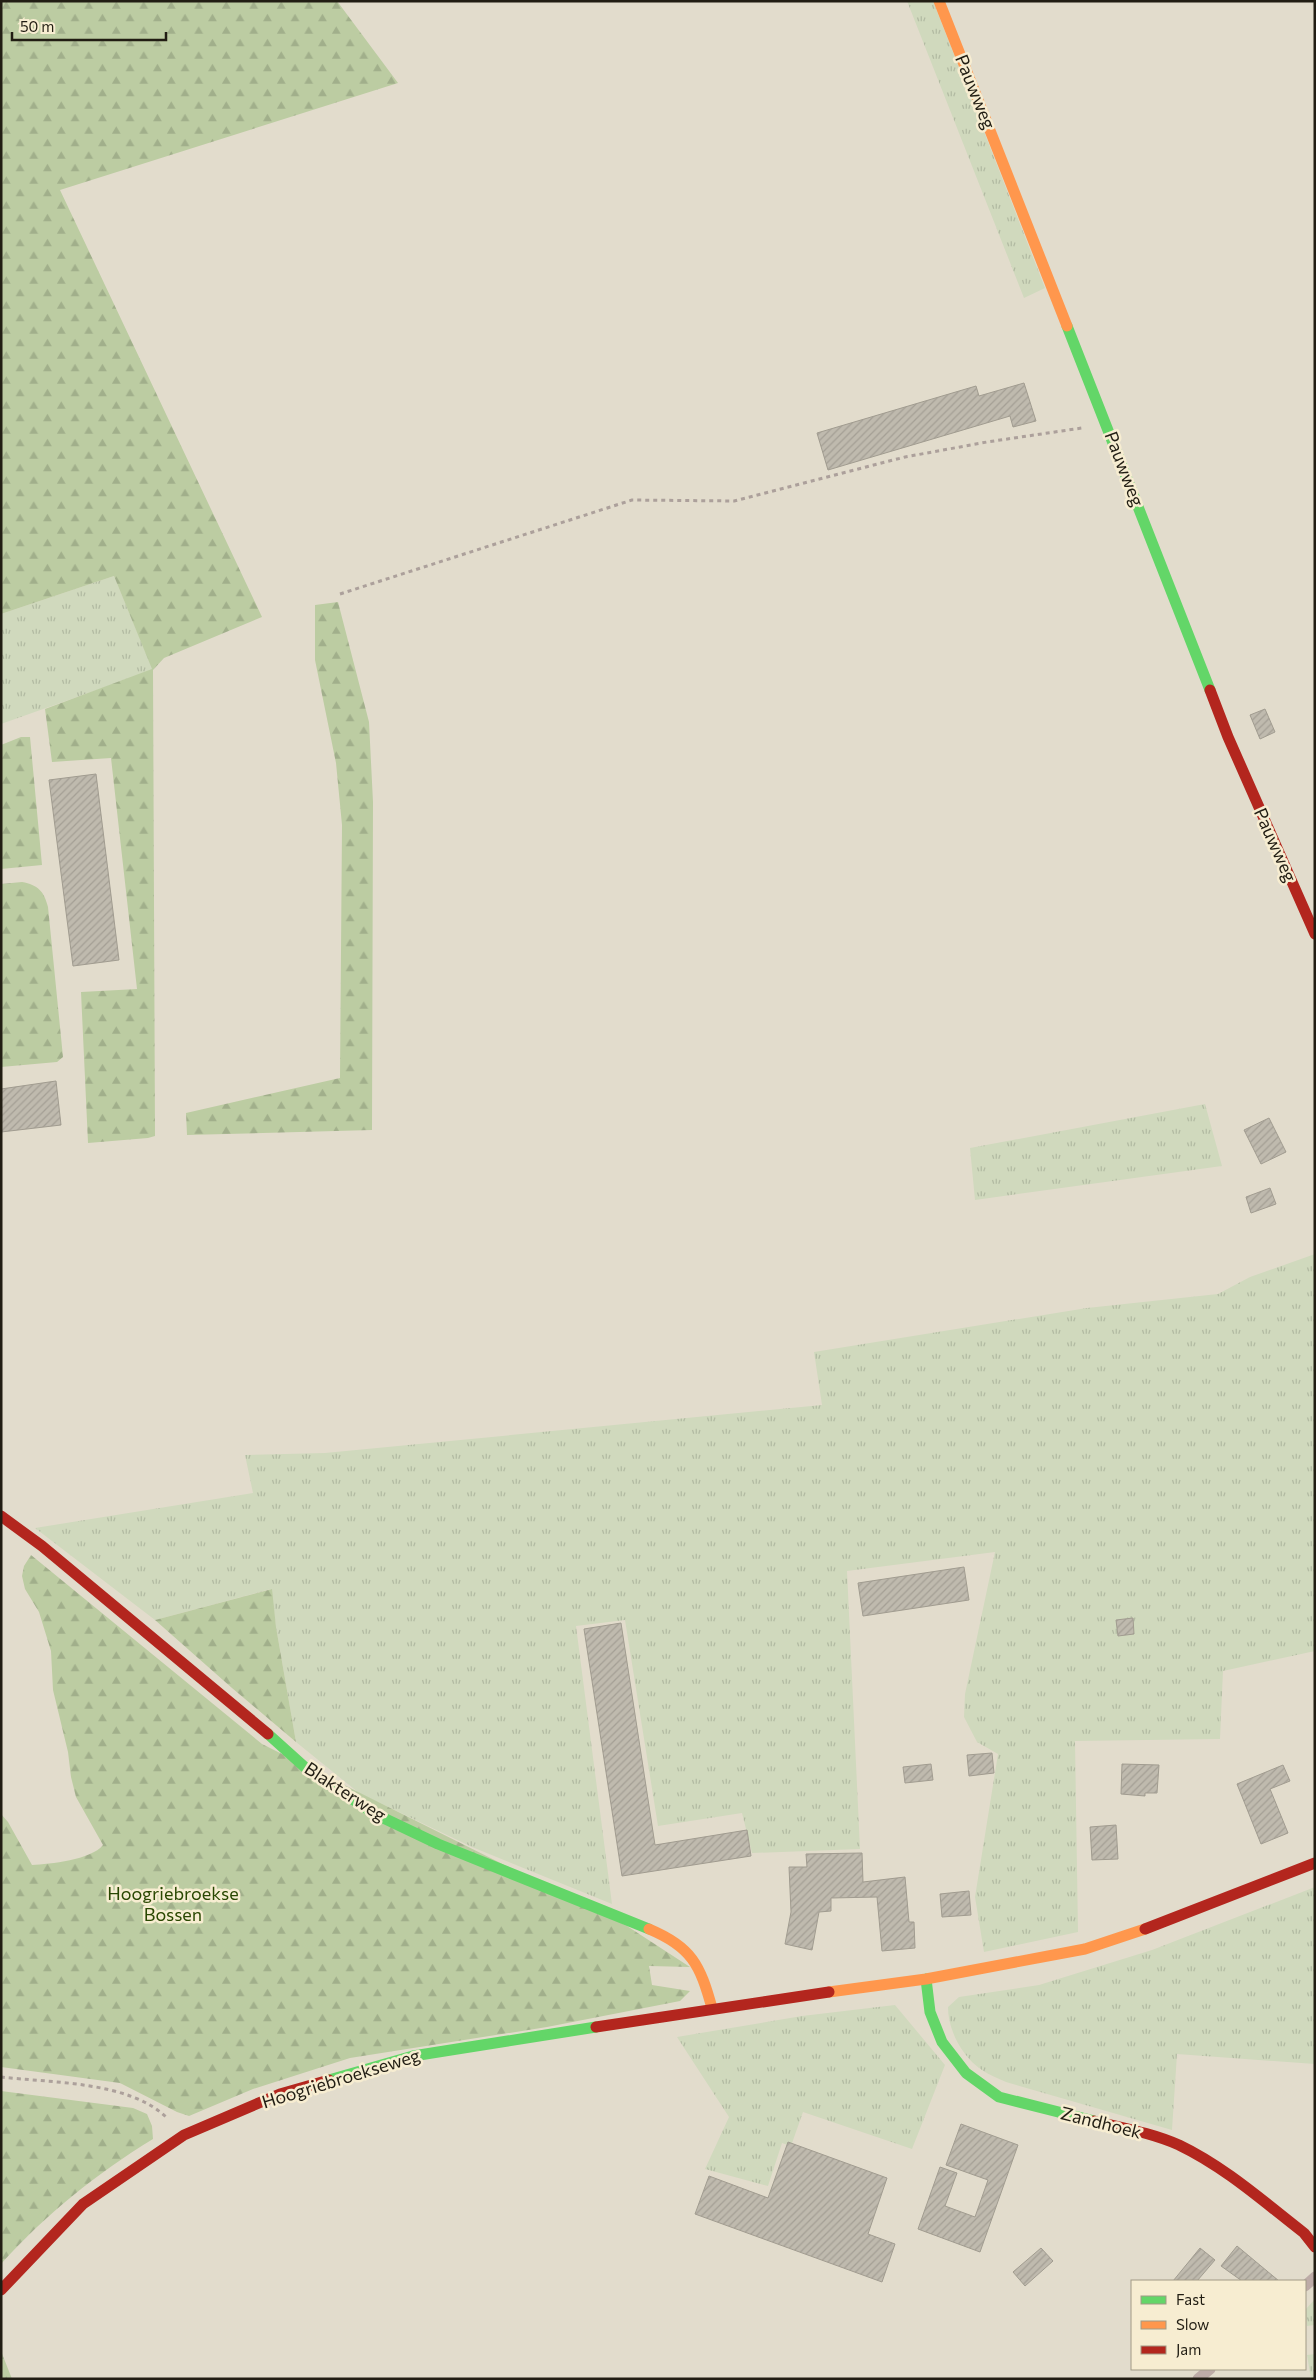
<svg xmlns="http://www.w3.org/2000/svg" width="1316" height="2380" viewBox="0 0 1316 2380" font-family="Commissioner,sans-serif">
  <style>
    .grass { fill: url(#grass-tufts) }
    .forest { fill: url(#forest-firs) }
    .building { fill: url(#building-hatch); stroke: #a19c90 }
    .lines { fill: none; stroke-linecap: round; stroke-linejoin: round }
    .path { stroke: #aca09b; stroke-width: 3; stroke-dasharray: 4 4; stroke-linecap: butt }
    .lane { stroke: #bdaba7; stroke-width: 11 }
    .fast { stroke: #63d668; stroke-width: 11 }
    .slow { stroke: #ff974d; stroke-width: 11 }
    .jam { stroke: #b3261e; stroke-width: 11 }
    .labels { text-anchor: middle; stroke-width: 5; stroke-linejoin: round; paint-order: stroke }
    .street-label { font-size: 18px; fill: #211d13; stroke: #f7edd1 }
    .park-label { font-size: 18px; fill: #294701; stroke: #f7edd1 }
  </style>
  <defs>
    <pattern id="grass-tufts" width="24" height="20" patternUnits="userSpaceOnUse" patternTransform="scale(1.25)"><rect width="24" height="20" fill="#d0d9bd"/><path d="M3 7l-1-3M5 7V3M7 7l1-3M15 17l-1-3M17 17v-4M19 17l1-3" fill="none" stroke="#b2baa2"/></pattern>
    <pattern id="forest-firs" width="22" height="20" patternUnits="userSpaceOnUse" patternTransform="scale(1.25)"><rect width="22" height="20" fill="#bccca2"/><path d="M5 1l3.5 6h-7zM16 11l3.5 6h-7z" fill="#a1af8b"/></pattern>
    <pattern id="building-hatch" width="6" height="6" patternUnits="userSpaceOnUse" patternTransform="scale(1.25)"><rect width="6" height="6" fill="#bfbaae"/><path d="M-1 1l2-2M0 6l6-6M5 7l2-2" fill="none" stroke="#a49f95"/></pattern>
  </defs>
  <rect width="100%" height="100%" fill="#e2dccc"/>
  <path class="grass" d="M 907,1 L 933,1 L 1045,288 L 1024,298 Z
    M 114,576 L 153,670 L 1,724 L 1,614 Z
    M 1205,1104 L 1222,1166 L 975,1200 L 970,1148 Z
    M 1315,1254 L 1315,1651 L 1223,1671 L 1220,1739 L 1075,1741 L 1078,1932 L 984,1952 L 975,1897 L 998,1754 L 977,1742 L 964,1717 L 965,1694 L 995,1552 L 847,1571 L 860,1849 L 752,1853 L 742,1813 L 658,1826 L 625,1620 L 576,1626 L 612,1904 L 472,1847 L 359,1793 L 296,1742 L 276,1627 L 271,1589 L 155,1620 L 35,1528 L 253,1493 L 245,1455 L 325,1453 L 822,1405 L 814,1352 L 1087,1308 L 1218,1294 L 1250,1277 Z
    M 1315,1887 L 1315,2064 L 1177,2054 L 1172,2130 L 1006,2082 C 998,2078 989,2075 982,2070 C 962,2057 948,2030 948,2007 L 959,1997 L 1039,1985 L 1152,1950 Z
    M 895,2005 L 945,2065 L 912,2149 L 803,2112 L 791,2146 L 782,2143 L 768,2186 L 705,2169 L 729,2117 L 677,2037 L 802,2016 Z
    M 1315,2299 L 1315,2325 L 1307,2326 L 1305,2310 Z
    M 1315,2354 L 1315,2379 L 1311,2379 L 1307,2355 Z"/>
  <path class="forest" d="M 1,1 L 337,1 L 398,83 L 60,190 L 262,617 L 164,658 L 153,670 L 155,1136 L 148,1138 L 88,1143 L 81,992 L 137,989 L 111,758 L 52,762 L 45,709 L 152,669 L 114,576 L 1,614 Z
    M 338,602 L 369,722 L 373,802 L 372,1130 L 187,1135 L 186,1113 L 340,1078 L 342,825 L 336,763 L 315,660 L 315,605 Z
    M 21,737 L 30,737 L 42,865 L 1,869 L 1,745 Z
    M 22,882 C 38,885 44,891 48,907 L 63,1057 L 57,1062 L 1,1067 L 1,884 Z
    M 31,1555 L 262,1744 L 627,1926 L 690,1967 L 649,1966 L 652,1985 L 690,1991 L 680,2001 L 547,2027 L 350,2058 L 253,2089 L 189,2116 L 177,2112 L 120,2083 L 1,2067 L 1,1814 L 8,1822 L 32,1865 C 50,1864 91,1860 103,1845 L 76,1797 L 71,1777 L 68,1752 L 53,1690 L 51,1651 L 39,1612 L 25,1589 L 22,1576 L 24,1566 Z
    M 272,1589 L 276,1627 L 296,1742 L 232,1688 L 155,1620 Z
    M 1,2091 L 133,2108 L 147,2114 L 152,2126 L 153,2139 C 96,2174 46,2214 1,2264 Z
    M 1,2351 L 12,2379 L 1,2379 Z"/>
  <path class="building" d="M 1024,383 L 1036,421 L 1013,427 L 1010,416 L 828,470 L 817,433 L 976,386 L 979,396 Z
    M 1265,709 L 1275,732 L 1260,739 L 1250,715 Z
    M 96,774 L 119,960 L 73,966 L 49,780 Z
    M 56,1081 L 61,1125 L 1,1132 L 1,1089 Z
    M 1269,1118 L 1286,1152 L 1261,1164 L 1244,1130 Z
    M 1270,1188 L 1276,1204 L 1251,1213 L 1246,1197 Z
    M 964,1567 L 969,1600 L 863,1616 L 858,1583 Z
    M 1133,1618 L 1134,1634 L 1118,1636 L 1116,1620 Z
    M 621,1623 L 655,1845 L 747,1830 L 751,1856 L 622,1876 L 584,1629 Z
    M 992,1753 L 994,1773 L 969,1776 L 967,1755 Z
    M 931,1764 L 933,1780 L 905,1783 L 903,1767 Z
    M 1122,1764 L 1159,1765 L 1157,1793 L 1145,1793 L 1145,1796 L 1121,1794 Z
    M 1283,1765 L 1290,1781 L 1270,1789 L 1288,1833 L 1261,1844 L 1237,1784 Z
    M 1116,1825 L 1118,1859 L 1092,1860 L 1090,1827 Z
    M 862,1853 L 863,1882 L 905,1877 L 909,1922 L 914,1922 L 915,1948 L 882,1951 L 877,1897 L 831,1898 L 831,1911 L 819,1912 L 812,1950 L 785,1944 L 791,1912 L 789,1867 L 807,1867 L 806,1854 Z
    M 969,1891 L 971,1915 L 942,1917 L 940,1894 Z
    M 961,2124 L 1018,2145 L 980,2252 L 918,2229 L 940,2167 L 957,2173 L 945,2206 L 975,2217 L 988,2180 L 946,2165 Z
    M 788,2142 L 887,2178 L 868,2234 L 895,2244 L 882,2282 L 695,2214 L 709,2176 L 768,2198 Z
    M 1237,2246 L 1279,2281 L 1242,2281 L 1221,2266 Z
    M 1041,2248 L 1053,2261 L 1025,2286 L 1013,2272 Z
    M 1200,2248 L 1215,2260 L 1197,2281 L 1173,2281 Z"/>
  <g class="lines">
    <path class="path" d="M 340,594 L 632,500 L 734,501 L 905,457 L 987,442 L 1082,428
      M 1,2077 C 52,2083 130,2081 167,2118"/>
    <path class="lane" d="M 1305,2286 L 1315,2277
      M 1198,2379 L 1210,2369"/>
    <path class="fast" d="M 1067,326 L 1210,690
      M 268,1734 L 308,1770 L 375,1814 L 438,1844 L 649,1929
      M 926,1979 L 930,2012 L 942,2042 L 966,2073 L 999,2097 L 1094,2121
      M 329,2080 L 413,2056 L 596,2027"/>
    <path class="slow" d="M 939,1 L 1067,326
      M 649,1929 C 692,1947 700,1965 712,2008
      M 829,1992 L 926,1979 L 1085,1949 L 1145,1929"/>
    <path class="jam" d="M 1210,690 L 1228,737 L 1315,934
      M 1,1516 L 42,1546 L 268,1734
      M 1145,1929 L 1315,1863
      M 596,2027 L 829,1992
      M 1094,2121 C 1123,2128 1152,2133 1179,2145 C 1225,2167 1264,2202 1304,2233 L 1315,2247
      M 1,2290 L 83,2204 L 184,2135 L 280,2094 L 329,2080"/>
  </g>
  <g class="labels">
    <g class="street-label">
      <text transform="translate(975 92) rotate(68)" y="6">Pauwweg</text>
      <text transform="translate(1124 469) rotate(69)" y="6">Pauwweg</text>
      <text transform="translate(1275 845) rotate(66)" y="6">Pauwweg</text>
      <text transform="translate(345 1792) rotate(33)" y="6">Blakterweg</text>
      <text transform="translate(341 2079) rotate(-17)" y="6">Hoogriebroekseweg</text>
      <text transform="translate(1101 2123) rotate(14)" y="6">Zandhoek</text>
    </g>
    <g class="park-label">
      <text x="173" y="1900">Hoogriebroekse<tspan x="173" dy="21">Bossen</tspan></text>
    </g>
  </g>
  <rect width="1316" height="2380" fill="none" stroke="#211d13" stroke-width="5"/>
  <rect x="1131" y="2280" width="175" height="90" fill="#f7edd1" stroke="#a19a85"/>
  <rect x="1141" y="2296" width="25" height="8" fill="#63d668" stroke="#a19a85"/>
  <text x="1176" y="2305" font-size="15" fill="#211d13">Fast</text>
  <rect x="1141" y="2321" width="25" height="8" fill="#ff974d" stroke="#a19a85"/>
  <text x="1176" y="2330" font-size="15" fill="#211d13">Slow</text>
  <rect x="1141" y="2346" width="25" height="8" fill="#b3261e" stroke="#a19a85"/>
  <text x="1176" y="2355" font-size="15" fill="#211d13">Jam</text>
  <path d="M12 32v8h154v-8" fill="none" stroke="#211d13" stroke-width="2.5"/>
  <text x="20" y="32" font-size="15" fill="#211d13" stroke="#f7edd1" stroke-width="4" paint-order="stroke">50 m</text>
</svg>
